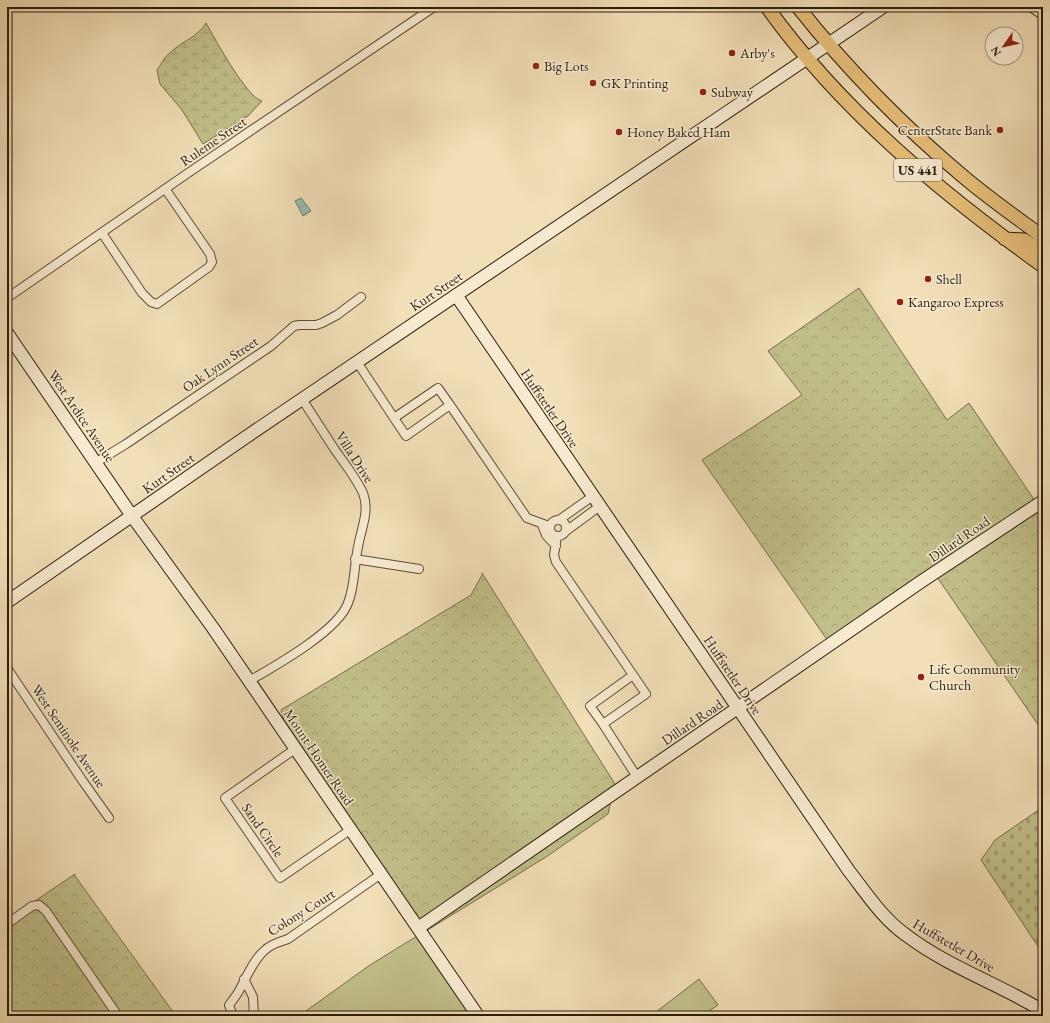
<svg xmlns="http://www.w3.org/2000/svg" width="1050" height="1023" viewBox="0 0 1050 1023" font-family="'EB Garamond',serif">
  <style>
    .green { fill: #c1c08a; stroke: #766e4c }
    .forest { fill: url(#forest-crowns); stroke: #766e4c }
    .wetland { fill: url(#wetland-marsh); stroke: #766e4c }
    .cemetery { fill: url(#cemetery-stones); stroke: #766e4c }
    .water { fill: url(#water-waves); stroke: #6e7c70 }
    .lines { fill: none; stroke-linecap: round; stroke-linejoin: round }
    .street-casing { stroke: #5c4e38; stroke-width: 10 }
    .secondary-casing { stroke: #2a1d0e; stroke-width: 14 }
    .primary-casing { stroke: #2a1d0e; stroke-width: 15 }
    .street { stroke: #f7ead0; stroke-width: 8 }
    .secondary { stroke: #f7ead0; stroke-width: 12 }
    .primary { stroke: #e9c07c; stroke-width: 13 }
    .poi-dot { fill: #8f2418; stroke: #f7ead0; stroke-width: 1.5 }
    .labels { text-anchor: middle; stroke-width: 3; stroke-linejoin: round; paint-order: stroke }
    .shield { fill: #f7ead0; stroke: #685a48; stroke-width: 1 }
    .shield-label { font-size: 13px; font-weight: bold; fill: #2a1d0e }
    .poi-label { font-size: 14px; fill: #2a1d0e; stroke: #f7ead0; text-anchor: start }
    .street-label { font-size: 14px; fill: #2a1d0e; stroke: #f7ead0 }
  </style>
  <defs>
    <pattern id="forest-crowns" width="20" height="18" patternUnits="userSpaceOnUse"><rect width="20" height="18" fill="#c1c08a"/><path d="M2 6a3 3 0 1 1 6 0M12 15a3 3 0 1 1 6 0" fill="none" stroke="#a6a576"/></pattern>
    <pattern id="wetland-marsh" width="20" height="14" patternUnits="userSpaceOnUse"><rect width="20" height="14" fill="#c1c08a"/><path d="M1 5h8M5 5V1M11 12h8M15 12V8" fill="none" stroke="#a6a576"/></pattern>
    <pattern id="cemetery-stones" width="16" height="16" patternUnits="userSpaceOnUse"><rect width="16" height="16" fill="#c1c08a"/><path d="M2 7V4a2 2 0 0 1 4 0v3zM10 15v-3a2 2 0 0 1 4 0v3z" fill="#a6a576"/></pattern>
    <pattern id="water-waves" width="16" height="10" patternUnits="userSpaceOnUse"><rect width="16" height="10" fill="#9bbcb2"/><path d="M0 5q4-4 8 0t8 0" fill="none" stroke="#86a198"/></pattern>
  </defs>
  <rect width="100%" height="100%" fill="#f2dfb7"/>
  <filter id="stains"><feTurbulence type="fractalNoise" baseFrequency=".005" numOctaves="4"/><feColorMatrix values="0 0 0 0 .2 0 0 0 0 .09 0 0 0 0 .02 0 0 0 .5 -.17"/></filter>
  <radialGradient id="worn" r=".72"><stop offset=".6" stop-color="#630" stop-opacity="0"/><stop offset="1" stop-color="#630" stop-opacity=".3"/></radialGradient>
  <path class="green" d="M 417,936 L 472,1016 L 299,1016 L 370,965 Z
    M 699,979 L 718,1005 L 702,1016 L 659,1016 L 656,1012 Z"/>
  <path class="forest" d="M 859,288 L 947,420 L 969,403 L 1035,501 L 828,641 L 702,460 L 802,395 L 768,351 Z
    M 1040,508 L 1043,513 L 1043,732 L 937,577 Z
    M 482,573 L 615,784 L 613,789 L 419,922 L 285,725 L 281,710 L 471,595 L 482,575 Z
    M 611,801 L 608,814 L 546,857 L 426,931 L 424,929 Z
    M 75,874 L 75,876 L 176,1016 L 7,1016 L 7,920 Z"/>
  <path class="wetland" d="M 206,23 C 215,39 247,98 262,101 L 248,116 L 203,144 L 182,110 L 160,84 L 157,70 C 161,64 165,56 171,52 C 181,42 199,36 206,23 Z"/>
  <path class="cemetery" d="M 1043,807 L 1043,954 L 981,860 L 995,840 Z"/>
  <path class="water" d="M 301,198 L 311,211 L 303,216 L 295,201 Z"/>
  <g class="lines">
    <defs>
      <path id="street" d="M 102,233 L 142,293 L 151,302 L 157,304 L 209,267 L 212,262 L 210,254 L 166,190
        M 7,298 L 191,171 L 434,7
        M 357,362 L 394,418
        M 450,405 L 406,436 L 394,418 L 438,388 L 450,405 L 527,518 L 549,526
        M 95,463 L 126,444 L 271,346 L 294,326 L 299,325 L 316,325 L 322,323 L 337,315 L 361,297
        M550 528a8 8 0 1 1 16 0a8 8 0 1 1-16 0Z
        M 559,520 L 593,496
        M 542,525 L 546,535 L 556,546
        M 566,531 L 600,506
        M 557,536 L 554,555 L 556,562 L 646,694 L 603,724 L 590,706 L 633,675
        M 355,559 L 419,569
        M 7,668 L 82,780 L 109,818
        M 249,681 C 275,666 338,631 348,603 C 355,586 354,565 358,547 C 361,529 370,511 363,493 C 356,478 345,464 335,450 C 324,433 313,416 302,399
        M 603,724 L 637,777
        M 295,749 L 225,798 L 280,878 L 350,830
        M 7,924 L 32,906 L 39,905 L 46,911 L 118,1016
        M 244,979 L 253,997 L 254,1016
        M 233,1016 L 229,1005 C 233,1000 237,995 240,989 C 247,976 254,959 265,950 C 271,944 280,942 288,939 L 381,874"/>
      <path id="secondary" d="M 1034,7 L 1043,13
        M 456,295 L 849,871 C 867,894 882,918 906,935 C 948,967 999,984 1043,1011
        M 7,333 L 132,516 L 213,628 L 478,1016
        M 7,602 L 246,437 L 883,7
        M 418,928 L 922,581 L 1043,501"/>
      <path id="primary" d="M 767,7 C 841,110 940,192 1043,266
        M 798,7 C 848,70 904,127 965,178 C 990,199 1017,218 1043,237
        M 1005,239 L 1024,240 L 1043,252"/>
    </defs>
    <use href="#street" class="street-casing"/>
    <use href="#secondary" class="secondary-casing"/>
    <use href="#primary" class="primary-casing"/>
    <use href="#street" class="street"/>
    <use href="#secondary" class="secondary"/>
    <use href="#primary" class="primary"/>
  </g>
  <g class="poi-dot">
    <circle cx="732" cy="53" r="4"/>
    <circle cx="536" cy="66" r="4"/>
    <circle cx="593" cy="83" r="4"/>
    <circle cx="703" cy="92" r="4"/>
    <circle cx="1000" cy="130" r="4"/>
    <circle cx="619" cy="132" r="4"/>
    <circle cx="928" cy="279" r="4"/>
    <circle cx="900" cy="302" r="4"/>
    <circle cx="921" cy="677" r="4"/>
  </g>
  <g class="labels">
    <rect class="shield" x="894" y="159" width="48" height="22" rx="3"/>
    <g class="shield-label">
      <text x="918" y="175">US 441</text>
    </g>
    <g class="poi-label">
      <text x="740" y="58">Arby's</text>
      <text x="544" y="71">Big Lots</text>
      <text x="601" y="88">GK Printing</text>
      <text x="711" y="97">Subway</text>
      <text x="992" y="135" text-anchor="end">CenterState Bank</text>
      <text x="627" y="137">Honey Baked Ham</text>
      <text x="936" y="284">Shell</text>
      <text x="908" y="307">Kangaroo Express</text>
      <text x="929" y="674">Life Community<tspan x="929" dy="16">Church</tspan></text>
    </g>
    <g class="street-label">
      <text transform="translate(213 141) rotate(-34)" y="5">Ruleme Street</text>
      <text transform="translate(436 291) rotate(-34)" y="5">Kurt Street</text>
      <text transform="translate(220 364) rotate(-34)" y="5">Oak Lynn Street</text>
      <text transform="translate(550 408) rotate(56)" y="5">Huffstetler Drive</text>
      <text transform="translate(82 416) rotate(56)" y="5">West Ardice Avenue</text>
      <text transform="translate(355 457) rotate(57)" y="5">Villa Drive</text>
      <text transform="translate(168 473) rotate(-35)" y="5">Kurt Street</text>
      <text transform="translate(959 539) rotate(-34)" y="5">Dillard Road</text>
      <text transform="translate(733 675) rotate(56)" y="5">Huffstetler Drive</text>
      <text transform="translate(692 722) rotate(-34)" y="5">Dillard Road</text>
      <text transform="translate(69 736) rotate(56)" y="5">West Seminole Avenue</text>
      <text transform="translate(319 757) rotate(56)" y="5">Mount Homer Road</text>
      <text transform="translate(263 830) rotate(55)" y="5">Sand Circle</text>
      <text transform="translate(301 912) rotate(-32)" y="5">Colony Court</text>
      <text transform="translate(954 945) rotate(30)" y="5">Huffstetler Drive</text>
    </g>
  </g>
  <rect width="1050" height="1023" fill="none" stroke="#f2dfb7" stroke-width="24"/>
  <rect x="8" y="8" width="1034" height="1007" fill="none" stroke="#2a1d0e" stroke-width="2"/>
  <rect x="12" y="12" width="1026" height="999" fill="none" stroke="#2a1d0e"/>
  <g transform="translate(1004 46) rotate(236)"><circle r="19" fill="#f7ead0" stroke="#a59882"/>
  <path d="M0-3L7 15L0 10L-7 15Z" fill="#8f2418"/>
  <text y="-6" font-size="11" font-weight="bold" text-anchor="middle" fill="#2a1d0e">N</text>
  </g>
  <rect width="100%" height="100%" filter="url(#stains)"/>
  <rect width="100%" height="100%" fill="url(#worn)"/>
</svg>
